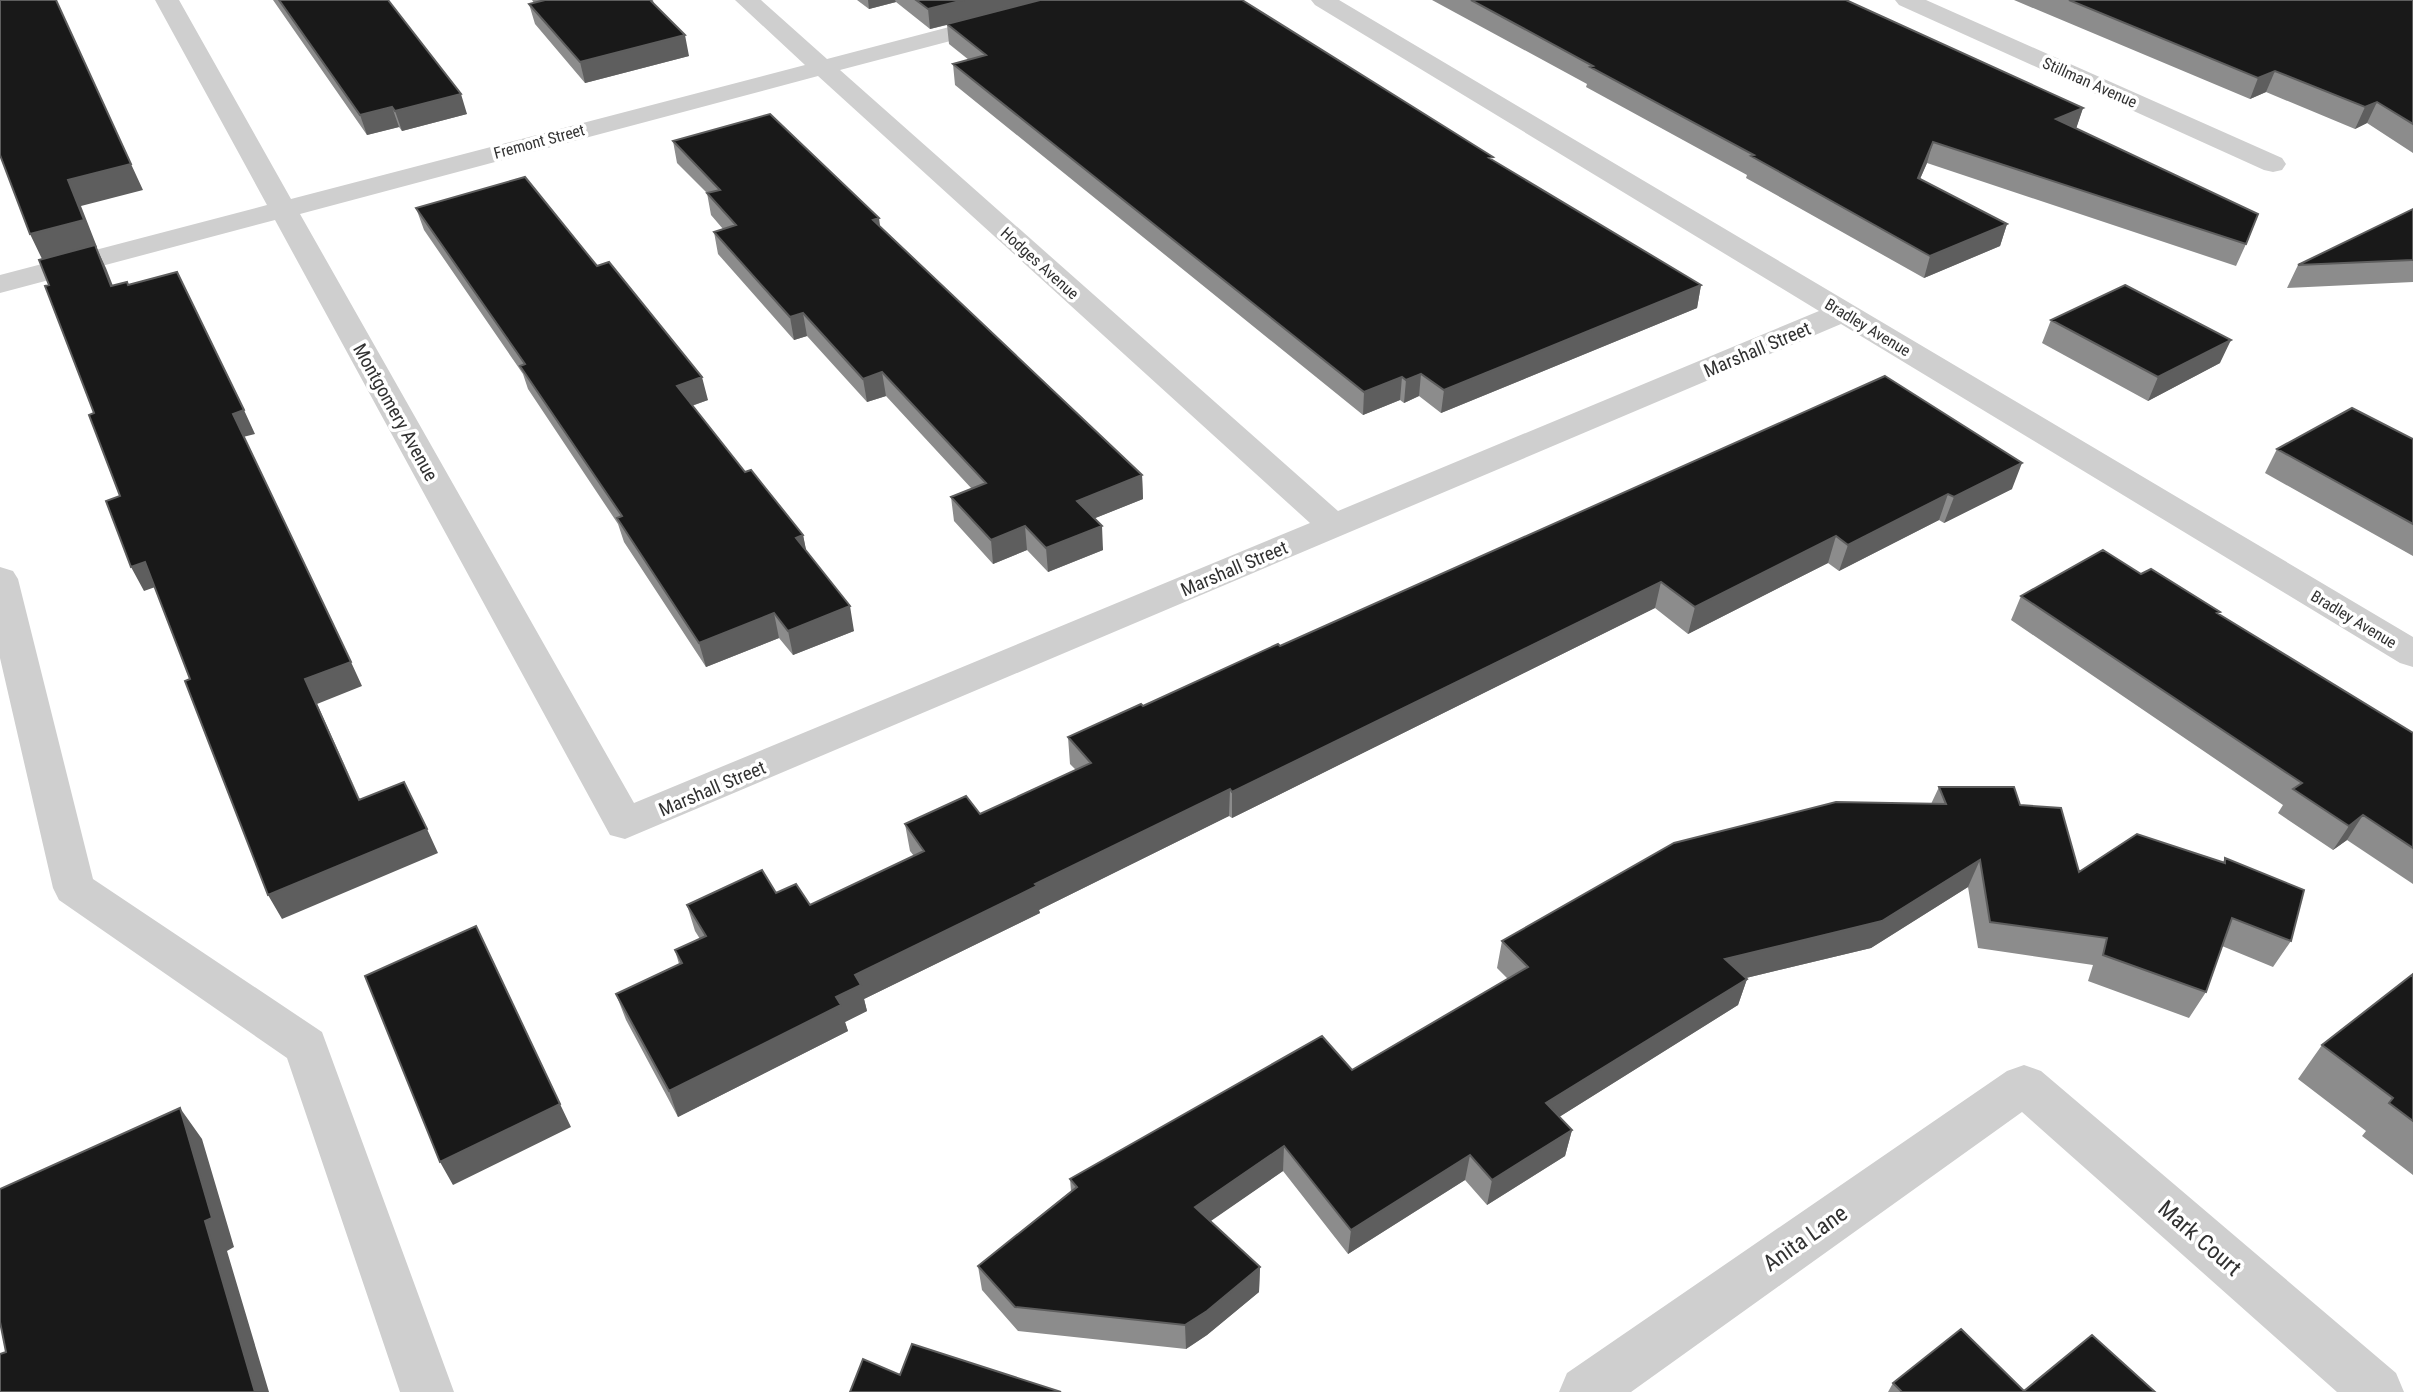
<svg xmlns="http://www.w3.org/2000/svg" width="2413" height="1392" viewBox="0 0 2413 1392" font-family="'Roboto Condensed',sans-serif">
  <style>
    .lines { fill: none; stroke-linecap: round; stroke-linejoin: round }
    .minor { fill: #cfcfcf; fill-rule: evenodd }
    .wall { fill: #8c8c8c }
    .shaded-wall { fill: #5e5e5e }
    .building { fill: #191919; stroke: #5e5e5e; stroke-width: 2 }
    .labels { text-anchor: middle; stroke-width: 7; stroke-linejoin: round; paint-order: stroke }
    .far-street-label { font-size: 16px; fill: #323232; stroke: #fff }
    .street-label { font-size: 19px; fill: #323232; stroke: #fff }
    .near-street-label { font-size: 23px; fill: #323232; stroke: #fff }
  </style>
  <rect width="100%" height="100%" fill="#fff"/>
  <g class="lines">
    <path class="minor" d="M 155,0 L 179,0 L 291,199 L 805,65 L 735,0 L 761,0 L 827,59 L 1052,0 L 1091,0 L 1087,5 L 840,70 L 1338,511 L 1819,311 L 1315,5 L 1311,0 L 1339,0 L 2413,637 L 2413,667 L 2400,663 L 1841,324 L 625,839 L 610,835 L 275,220 L 0,293 L 0,275 L 267,205 ZM 818,76 L 1310,523 L 634,803 L 300,214 Z
      M 1895,0 L 1926,0 L 2282,158 L 2286,164 L 2282,170 L 2273,172 L 2264,170 L 1899,5 Z
      M 0,567 L 13,571 L 18,579 L 93,879 L 322,1032 L 454,1392 L 400,1392 L 287,1058 L 59,900 L 53,888 L 0,658 Z
      M 2024,1065 L 2041,1071 L 2396,1373 L 2404,1392 L 2337,1392 L 2022,1112 L 1631,1392 L 1559,1392 L 1567,1373 L 2007,1071 Z"/>
  </g>
  <path class="wall" d="M 273,0 L 388,0 L 467,114 L 402,131 L 399,127 L 367,135 Z
    M 532,0 L 653,0 L 654,5 L 689,56 L 585,83 L 535,24 L 529,4 L 534,3 Z
    M 857,0 L 1242,0 L 1493,161 L 1701,285 L 1697,308 L 1441,413 L 1419,396 L 1404,403 L 1400,400 L 1363,415 L 955,85 L 953,64 L 969,60 L 949,44 L 947,25 L 930,29 L 896,2 L 869,9 Z
    M 1432,0 L 1846,0 L 2083,108 L 2076,128 L 2246,244 L 2236,266 L 1927,163 L 1920,179 L 2007,224 L 2000,246 L 1924,278 L 1746,178 L 1747,175 L 1586,87 L 1587,84 Z
    M 2014,0 L 2413,0 L 2413,153 L 2367,123 L 2355,129 L 2266,92 L 2250,99 Z
    M 673,141 L 880,226 L 1142,475 L 1143,499 L 1095,518 L 1103,550 L 1048,572 L 1027,550 L 993,564 L 954,521 L 951,497 L 972,489 L 886,396 L 867,402 L 807,336 L 794,340 L 718,254 L 714,232 L 723,229 L 711,215 L 707,193 L 677,163 Z
    M 416,208 L 708,400 L 692,406 L 745,472 L 803,535 L 806,551 L 854,631 L 793,655 L 779,638 L 706,667 L 624,542 L 618,524 L 528,389 L 523,374 L 424,230 Z
    M 2413,209 L 2413,282 L 2287,288 L 2298,265 Z
    M 2051,320 L 2220,363 L 2148,401 L 2042,343 Z
    M 1885,376 L 2012,489 L 1944,523 L 1939,520 L 1839,571 L 1828,563 L 1688,634 L 1655,608 L 1232,818 L 1229,816 L 1039,910 L 1040,913 L 864,999 L 867,1011 L 845,1022 L 848,1031 L 678,1117 L 626,1020 L 616,994 L 679,964 L 675,950 L 700,939 L 695,931 L 687,905 L 776,893 L 810,905 L 914,856 L 910,851 L 905,824 L 980,814 L 1076,770 L 1070,764 L 1068,737 L 1143,706 L 1280,646 Z
    M 2413,439 L 2413,556 L 2265,473 L 2277,449 Z
    M 2141,574 L 2219,614 L 2413,733 L 2413,884 L 2347,840 L 2333,850 L 2278,813 L 2283,805 L 2011,620 L 2021,596 Z
    M 1939,787 L 2020,805 L 2079,872 L 2223,862 L 2225,858 L 2291,941 L 2273,967 L 2222,946 L 2206,992 L 2189,1018 L 2088,981 L 2093,965 L 1978,948 L 1968,887 L 1871,948 L 1746,978 L 1747,979 L 1738,1005 L 1559,1117 L 1572,1130 L 1565,1156 L 1487,1205 L 1465,1180 L 1348,1254 L 1283,1171 L 1210,1221 L 1260,1267 L 1259,1292 L 1207,1335 L 1186,1349 L 1018,1331 L 982,1290 L 978,1266 L 1071,1191 L 1070,1179 L 1352,1070 L 1508,979 L 1497,968 L 1502,941 L 1931,804 Z
    M 2413,974 L 2413,1175 L 2362,1136 L 2366,1131 L 2298,1079 L 2322,1045 Z
    M 1893,1383 L 2024,1391 L 2155,1392 L 1888,1392 Z"/>
  <path class="shaded-wall" d="M 868,0 L 895,0 L 896,2 L 869,9 Z
    M 964,0 L 1042,0 L 930,29 L 928,9 Z
    M 685,35 L 689,56 L 585,83 L 580,62 Z
    M 2275,71 L 2266,92 L 2250,99 L 2258,78 Z
    M 461,94 L 467,114 L 402,131 L 395,111 Z
    M 2377,102 L 2367,123 L 2355,129 L 2365,107 Z
    M 392,107 L 399,127 L 367,135 L 360,115 Z
    M 2083,108 L 2076,129 L 2056,119 Z
    M 1933,142 L 1927,163 L 1911,199 L 1918,178 Z
    M 131,164 L 143,190 L 81,206 L 97,247 L 96,247 L 106,268 L 122,309 L 43,261 L 30,234 L 68,180 Z
    M 879,218 L 882,240 L 873,220 Z
    M 2007,224 L 2000,246 L 1924,278 L 1930,256 Z
    M 1701,285 L 1697,308 L 1441,413 L 1444,390 Z
    M 803,313 L 807,336 L 794,340 L 790,317 Z
    M 2231,340 L 2220,363 L 2148,401 L 2158,377 Z
    M 882,372 L 886,396 L 867,402 L 863,379 Z
    M 1421,374 L 1419,396 L 1404,403 L 1406,380 Z
    M 702,377 L 708,400 L 682,409 L 677,386 Z
    M 1402,377 L 1400,400 L 1363,415 L 1364,392 Z
    M 244,410 L 255,434 L 243,437 L 233,414 Z
    M 2022,463 L 2012,489 L 1944,523 L 1954,497 Z
    M 1142,475 L 1143,499 L 1078,525 L 1077,501 Z
    M 1948,494 L 1939,520 L 1839,571 L 1848,545 Z
    M 1025,526 L 1027,550 L 993,564 L 991,540 Z
    M 1102,526 L 1103,550 L 1048,572 L 1046,548 Z
    M 803,535 L 808,559 L 796,538 Z
    M 1836,536 L 1828,563 L 1688,634 L 1695,607 Z
    M 145,562 L 158,586 L 144,591 L 131,567 Z
    M 1661,582 L 1655,608 L 1232,818 L 1232,792 Z
    M 850,606 L 854,631 L 793,655 L 788,631 Z
    M 774,613 L 779,638 L 706,667 L 699,643 Z
    M 351,662 L 362,686 L 317,704 L 371,824 L 305,679 Z
    M 1230,789 L 1229,816 L 1039,910 L 1040,913 L 864,999 L 867,1011 L 845,1022 L 848,1031 L 678,1117 L 669,1091 L 836,997 L 855,975 L 1035,884 Z
    M 2363,815 L 2347,840 L 2333,850 L 2349,826 Z
    M 427,829 L 438,853 L 282,919 L 268,895 Z
    M 1980,860 L 1968,887 L 1871,948 L 1717,985 L 1725,959 Z
    M 1747,979 L 1738,1005 L 1540,1129 L 1546,1103 Z
    M 560,1104 L 571,1127 L 453,1185 L 440,1162 Z
    M 180,1108 L 202,1139 L 234,1247 L 227,1251 L 269,1392 L 255,1392 L 205,1221 Z
    M 1572,1130 L 1565,1156 L 1487,1205 L 1492,1180 Z
    M 1284,1146 L 1283,1171 L 1195,1232 L 1195,1207 Z
    M 1470,1155 L 1465,1180 L 1348,1254 L 1351,1230 Z
    M 1260,1267 L 1259,1292 L 1207,1335 L 1186,1349 L 1185,1325 Z"/>
  <path class="building" d="M 0,0 L 56,0 L 131,164 L 68,180 L 84,220 L 30,234 L 0,155 Z
    M 279,0 L 388,0 L 461,94 L 395,111 L 392,107 L 360,115 Z
    M 545,0 L 650,0 L 685,35 L 580,62 L 529,4 Z
    M 916,0 L 964,0 L 928,9 Z
    M 1040,0 L 1242,0 L 1493,157 L 1489,158 L 1701,285 L 1444,390 L 1421,374 L 1406,380 L 1402,377 L 1364,392 L 953,64 L 986,55 L 947,24 Z
    M 1471,0 L 1846,0 L 2083,108 L 2056,119 L 2258,214 L 2246,244 L 1933,142 L 1918,178 L 2007,224 L 1930,256 L 1751,156 L 1754,155 L 1590,67 L 1593,66 Z
    M 2069,0 L 2413,0 L 2413,124 L 2377,102 L 2365,107 L 2275,71 L 2258,78 Z
    M 770,114 L 879,218 L 873,220 L 1142,475 L 1077,501 L 1102,526 L 1046,548 L 1025,526 L 991,540 L 951,497 L 986,483 L 882,372 L 863,379 L 803,313 L 790,317 L 714,232 L 736,225 L 707,193 L 720,190 L 673,141 Z
    M 525,177 L 597,266 L 609,262 L 702,377 L 677,386 L 745,472 L 751,470 L 803,535 L 796,538 L 850,606 L 788,631 L 774,613 L 699,643 L 617,518 L 622,516 L 520,366 L 525,364 L 416,208 Z
    M 2413,209 L 2413,260 L 2298,265 Z
    M 95,245 L 111,286 L 127,282 L 128,285 L 177,272 L 244,410 L 233,414 L 351,662 L 305,679 L 359,800 L 404,782 L 427,829 L 268,895 L 185,681 L 190,679 L 145,562 L 131,567 L 106,501 L 120,496 L 89,415 L 94,413 L 45,286 L 49,285 L 39,260 Z
    M 2125,285 L 2231,340 L 2158,377 L 2051,320 Z
    M 1885,376 L 2022,463 L 1954,497 L 1948,494 L 1848,545 L 1836,536 L 1695,607 L 1661,582 L 1232,792 L 1230,789 L 1035,884 L 1037,886 L 855,975 L 861,985 L 836,997 L 841,1005 L 669,1091 L 616,994 L 682,963 L 675,950 L 706,936 L 687,905 L 762,870 L 776,893 L 796,884 L 810,905 L 924,851 L 905,824 L 966,796 L 980,814 L 1091,763 L 1068,737 L 1141,704 L 1143,706 L 1278,644 L 1280,646 Z
    M 2352,408 L 2413,439 L 2413,524 L 2277,449 Z
    M 2103,550 L 2141,574 L 2151,569 L 2220,612 L 2217,613 L 2413,733 L 2413,848 L 2363,815 L 2349,826 L 2293,789 L 2302,783 L 2021,596 Z
    M 1939,787 L 2014,787 L 2020,805 L 2061,808 L 2079,872 L 2137,834 L 2225,863 L 2225,858 L 2304,890 L 2291,941 L 2232,918 L 2206,992 L 2103,955 L 2107,938 L 1990,922 L 1980,860 L 1882,921 L 1725,959 L 1747,979 L 1546,1103 L 1572,1130 L 1492,1180 L 1470,1155 L 1351,1230 L 1284,1146 L 1195,1207 L 1260,1267 L 1207,1311 L 1185,1325 L 1015,1307 L 978,1266 L 1077,1187 L 1070,1179 L 1322,1036 L 1352,1070 L 1528,967 L 1502,941 L 1674,843 L 1836,802 L 1946,804 Z
    M 476,926 L 560,1104 L 440,1162 L 365,976 Z
    M 2413,974 L 2413,1121 L 2389,1103 L 2393,1098 L 2322,1045 Z
    M 180,1108 L 212,1218 L 205,1221 L 255,1392 L 0,1392 L 0,1354 L 6,1352 L 0,1322 L 0,1189 Z
    M 1961,1329 L 2024,1391 L 2092,1335 L 2155,1392 L 1902,1392 L 1893,1383 Z
    M 912,1344 L 1061,1392 L 850,1392 L 863,1359 L 900,1375 Z"/>
  <g class="labels">
    <g class="far-street-label">
      <text transform="translate(2090 82) rotate(24)" y="6">Stillman Avenue</text>
      <text transform="translate(539 141) rotate(-15)" y="6">Fremont Street</text>
      <text transform="translate(1040 263) rotate(42)" y="6">Hodges Avenue</text>
      <text transform="translate(1868 327) rotate(31)" y="6">Bradley Avenue</text>
      <text transform="translate(2354 619) rotate(31)" y="6">Bradley Avenue</text>
    </g>
    <g class="street-label">
      <text transform="translate(1757 349) rotate(-23)" y="7">Marshall Street</text>
      <text transform="translate(396 412) rotate(61)" y="7">Montgomery Avenue</text>
      <text transform="translate(1234 568) rotate(-23)" y="7">Marshall Street</text>
      <text transform="translate(712 788) rotate(-23)" y="7">Marshall Street</text>
    </g>
    <g class="near-street-label">
      <text transform="translate(1805 1238) rotate(-35)" y="8">Anita Lane</text>
      <text transform="translate(2200 1238) rotate(41)" y="8">Mark Court</text>
    </g>
  </g>
</svg>
